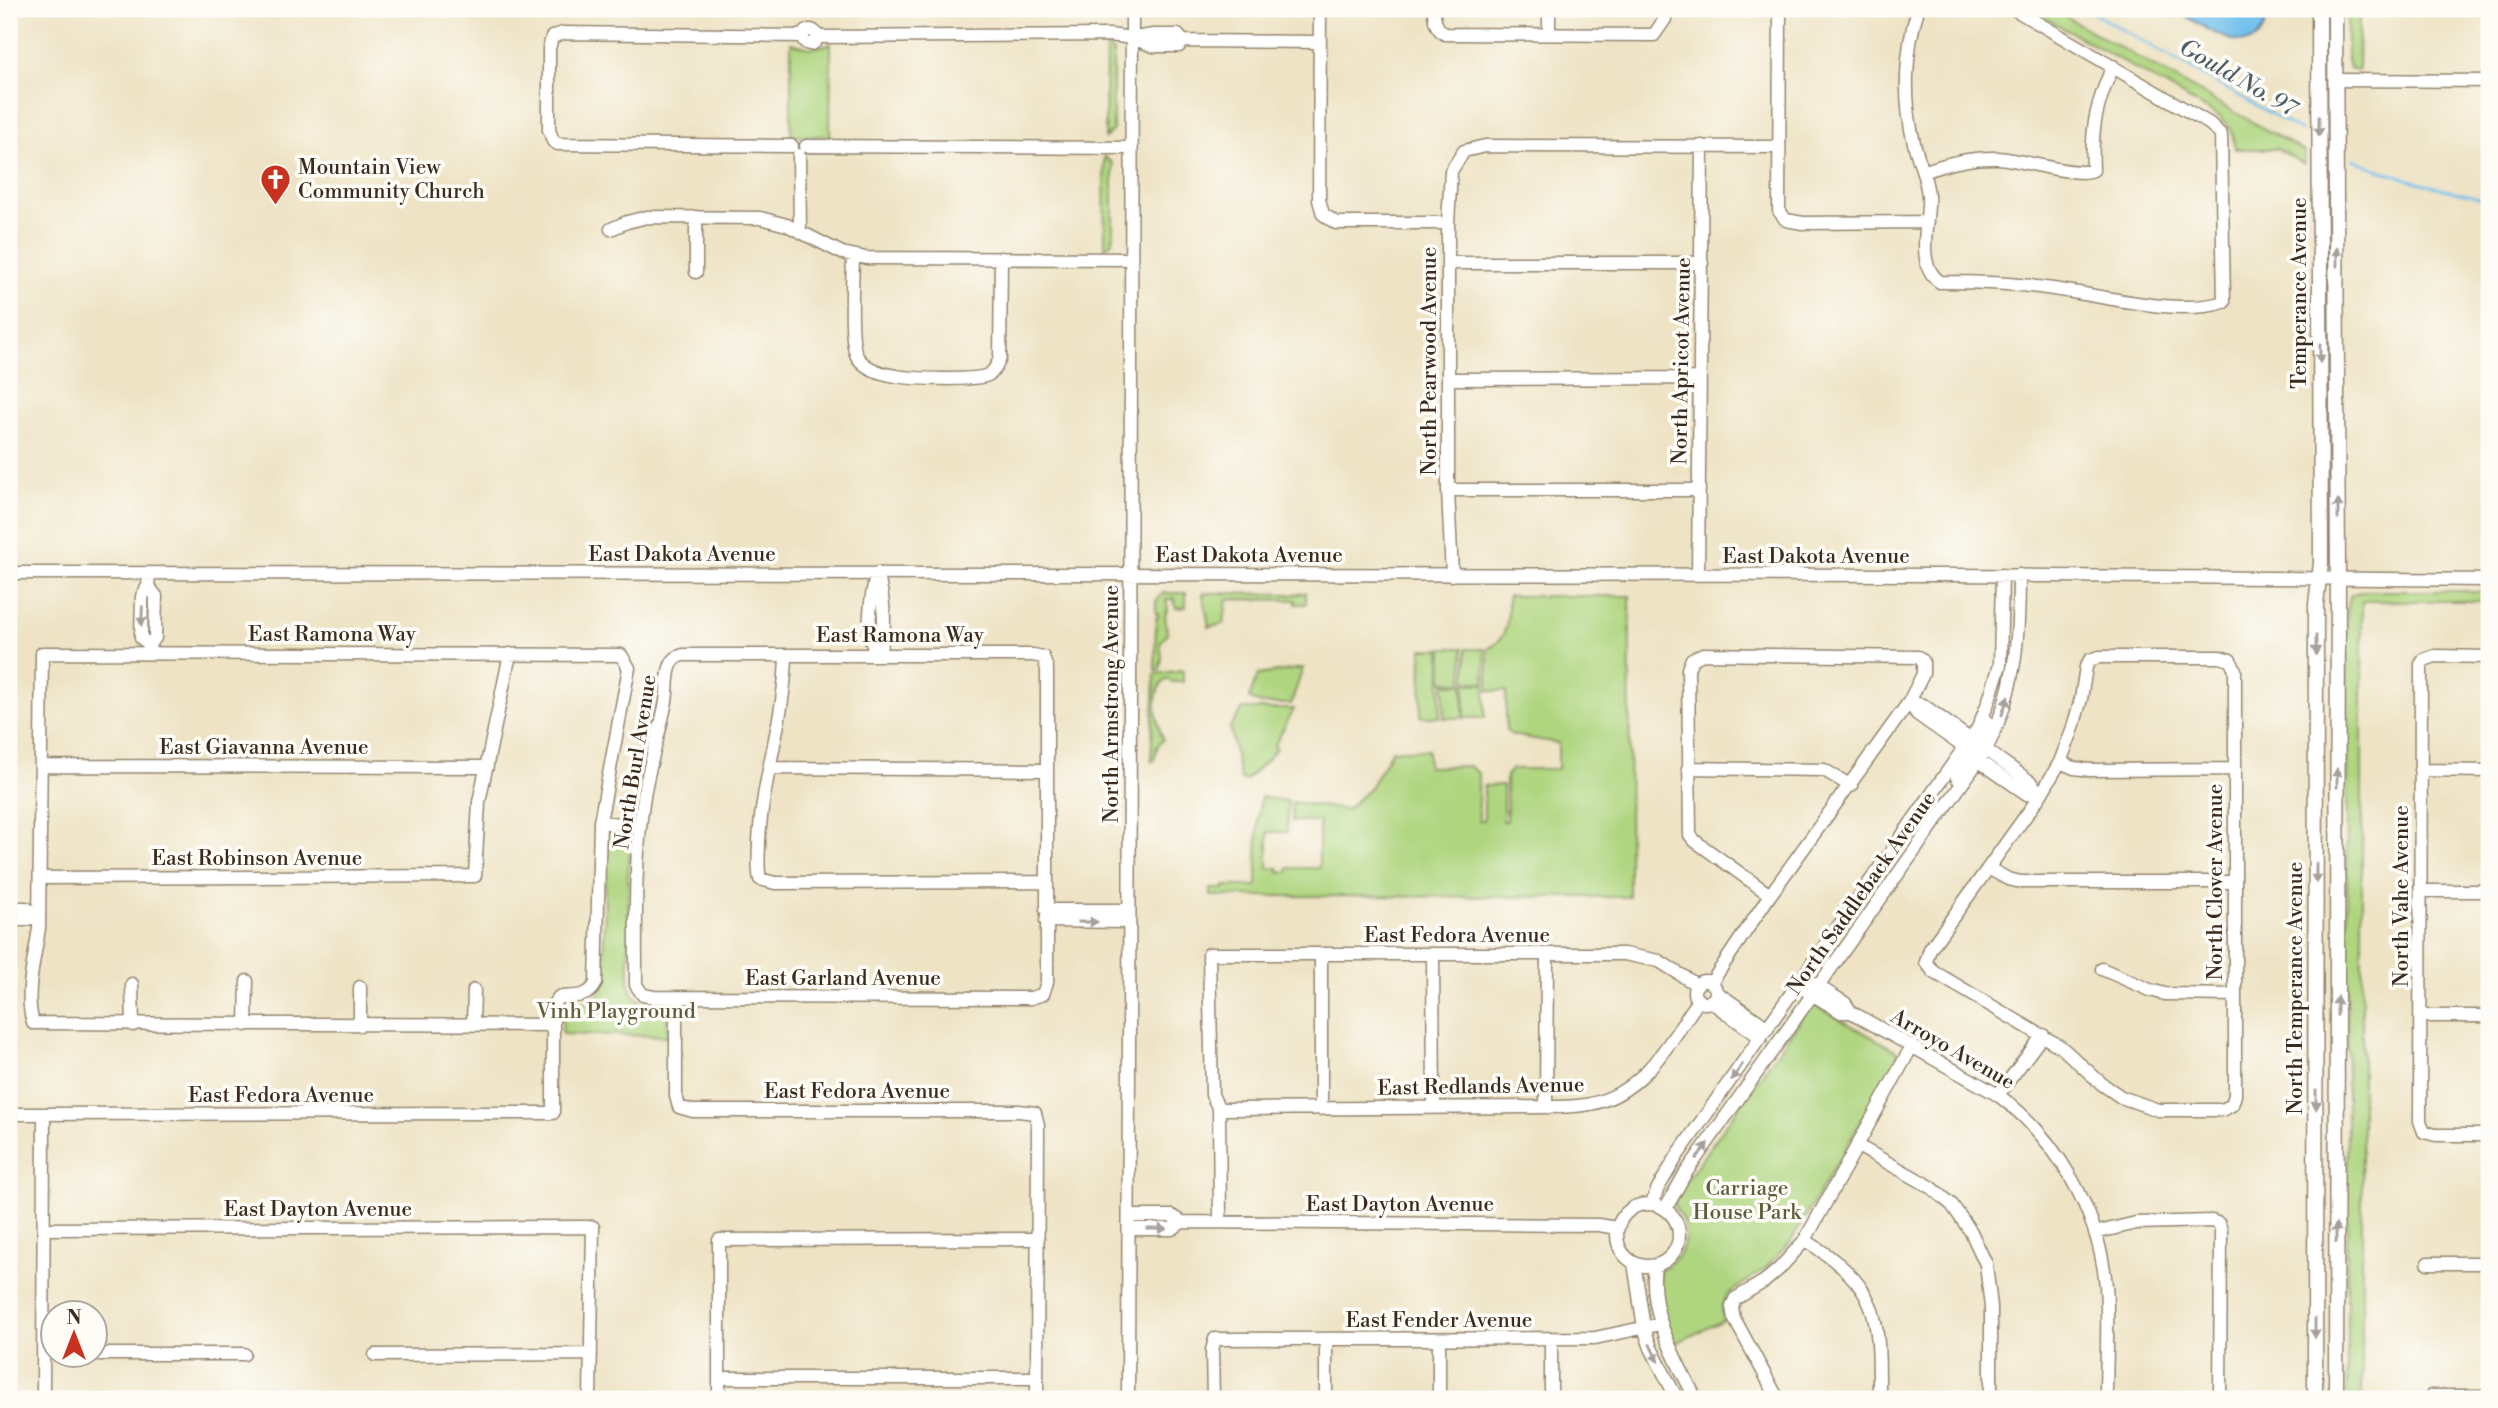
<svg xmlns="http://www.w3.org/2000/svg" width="2498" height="1408" viewBox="0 0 2498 1408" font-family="'Libre Bodoni',serif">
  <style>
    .green { fill: #afd57f; stroke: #75804e; stroke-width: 2 }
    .water { fill: #73c0ed; stroke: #577586; stroke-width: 2 }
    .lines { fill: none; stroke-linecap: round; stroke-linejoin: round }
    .stream { stroke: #73c0ed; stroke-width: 2.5 }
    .minor-casing { stroke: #948671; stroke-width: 15 }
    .major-casing { stroke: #948671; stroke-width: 17 }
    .minor { stroke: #fff; stroke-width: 12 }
    .major { stroke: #fff; stroke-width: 14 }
    .oneway { fill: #a79f9a }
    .labels { text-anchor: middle; stroke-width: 7; stroke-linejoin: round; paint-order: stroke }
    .poi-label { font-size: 21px; fill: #3b2a1e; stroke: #fdfcf7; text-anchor: start }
    .street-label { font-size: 21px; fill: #3b2a1e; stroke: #fdfcf7 }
    .park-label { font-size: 21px; fill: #5e5d3b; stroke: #fdfcf7 }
    .water-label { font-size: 23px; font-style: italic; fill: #4f5e66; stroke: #fdfcf7 }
  </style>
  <rect width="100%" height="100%" fill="#fdfcf7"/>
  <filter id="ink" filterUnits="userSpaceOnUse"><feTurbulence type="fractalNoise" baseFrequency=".0143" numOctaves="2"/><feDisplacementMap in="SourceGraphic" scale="14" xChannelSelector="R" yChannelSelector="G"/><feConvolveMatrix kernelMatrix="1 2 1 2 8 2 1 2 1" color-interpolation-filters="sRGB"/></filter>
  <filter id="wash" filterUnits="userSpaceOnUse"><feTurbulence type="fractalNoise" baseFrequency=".00686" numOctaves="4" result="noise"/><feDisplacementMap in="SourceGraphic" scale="28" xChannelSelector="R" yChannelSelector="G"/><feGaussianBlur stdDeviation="1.57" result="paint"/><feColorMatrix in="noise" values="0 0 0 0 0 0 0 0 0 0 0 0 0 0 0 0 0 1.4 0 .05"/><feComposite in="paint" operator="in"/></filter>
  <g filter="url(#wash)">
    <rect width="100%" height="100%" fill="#eee3c4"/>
    <path class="green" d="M 2030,9 L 2052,9 L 2305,152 L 2305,164 L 2277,149 L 2235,149 L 2232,131 L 2220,117 Z
      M 2347,9 L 2359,9 L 2358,71 L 2350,68 L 2347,61 Z
      M 791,43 L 810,48 L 831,44 L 830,136 L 791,136 Z
      M 1106,45 L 1113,52 L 1113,130 L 1105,138 Z
      M 1104,156 L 1113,164 L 1113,241 L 1105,249 Z
      M 2362,591 L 2489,591 L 2489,601 L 2362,601 L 2362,1399 L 2347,1399 L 2347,603 L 2351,595 Z
      M 1163,593 L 1186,593 L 1186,607 L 1176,608 L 1174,598 L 1166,600 L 1168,609 L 1165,615 L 1167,633 L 1160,644 L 1162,657 L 1160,669 L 1155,670 L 1156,618 L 1158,618 L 1158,614 L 1156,614 L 1156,601 Z
      M 1206,593 L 1289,594 L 1290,595 L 1306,593 L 1306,604 L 1296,604 L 1296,600 L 1227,599 L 1224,624 L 1209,627 L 1203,594 Z
      M 1508,596 L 1630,596 L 1629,897 L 1211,896 L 1211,889 L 1224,889 L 1224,886 L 1257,886 L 1258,818 L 1261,797 L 1288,801 L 1287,832 L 1268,832 L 1268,868 L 1279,868 L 1279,872 L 1288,872 L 1288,868 L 1319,868 L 1319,821 L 1292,821 L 1292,802 L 1346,810 L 1369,789 L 1392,750 L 1428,750 L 1428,767 L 1469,766 L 1478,773 L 1479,821 L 1484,821 L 1484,786 L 1503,785 L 1503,821 L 1507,821 L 1506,775 L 1513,769 L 1558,769 L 1558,743 L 1512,735 L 1506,730 L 1506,691 L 1488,691 L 1488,649 C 1510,638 1508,617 1508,596 Z
      M 1443,648 L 1463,648 L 1463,682 L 1443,682 Z
      M 1422,649 L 1441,649 L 1440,717 L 1421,717 Z
      M 1466,649 L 1485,649 L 1485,682 L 1466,682 Z
      M 1303,668 L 1291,704 L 1260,704 L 1249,698 L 1258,675 Z
      M 1183,670 L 1183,682 L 1172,682 L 1167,679 C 1149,691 1157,723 1163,739 L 1157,747 L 1154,761 L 1151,761 L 1155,674 Z
      M 1444,684 L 1463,684 L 1463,718 L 1444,718 Z
      M 1465,684 L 1485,684 L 1485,718 L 1465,718 Z
      M 1243,709 L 1294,709 L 1274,746 L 1276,748 L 1264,763 L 1246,780 L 1240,779 L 1230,727 Z
      M 619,834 L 627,836 L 630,844 L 628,873 L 629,985 C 638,1011 651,996 667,1007 L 668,1036 L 562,1034 L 563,1010 L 565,1006 C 582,1003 594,1004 603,988 L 606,843 L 608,836 Z
      M 1814,1005 L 1894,1049 L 1898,1053 L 1897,1060 L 1790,1243 L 1766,1268 L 1727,1295 L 1722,1307 L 1724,1320 L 1674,1344 C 1664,1320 1657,1296 1660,1271 C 1676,1260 1689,1247 1684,1226 C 1683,1218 1677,1212 1674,1205 L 1686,1181 L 1809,1008 Z"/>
    <path class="water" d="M 2174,9 L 2267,9 C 2265,74 2203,25 2174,9 Z"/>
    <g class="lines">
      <path class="stream" d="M 2086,9 L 2301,131
        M 2353,159 C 2397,179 2443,189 2489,200"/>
    </g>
  </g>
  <g filter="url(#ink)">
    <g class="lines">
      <defs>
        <path id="minor" d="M 1320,9 L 1319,200 L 1323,214 L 1336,223 L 1448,223
          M 1434,9 C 1434,19 1435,28 1445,34 L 1654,35 L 1665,19 L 1665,9
          M 1780,9 L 1779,211 L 1786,220 L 1803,223 L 1927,222
          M 1918,9 C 1905,51 1903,99 1914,143 C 1918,160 1926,176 1928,195 C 1930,222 1914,264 1940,282 C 1978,282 2015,283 2053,289 C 2100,295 2179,317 2224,302 L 2221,135 L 2210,124 L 2014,9
          M803 37a7 7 0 1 1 14 0a7 7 0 1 1-14 0Z
          M 1549,34 L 1549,9
          M 817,37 L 1110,35 L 1132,38 L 1153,46 L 1179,46 L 1183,41
          M 1134,38 L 1153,35 L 1178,35 L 1183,41 L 1320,42
          M 2335,80 L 2489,81
          M 792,146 L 558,144 L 553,141 L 549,130 L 549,49 L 552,37 L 563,33 L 803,36
          M 806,146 L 1131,148
          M 799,155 L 800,231
          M 1923,172 C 1947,163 1972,157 1998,158 C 2020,159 2078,178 2093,170 C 2091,127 2096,105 2113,66
          M 696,217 L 696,272
          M 611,229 L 627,222 L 647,217 L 760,218 L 787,225 L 842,253 L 866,258 L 1131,259
          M 853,256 C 853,276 848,345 858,358 C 866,369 883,374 896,376 C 912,379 975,381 988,375 C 995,371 997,365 1000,358 L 1001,258
          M 1448,263 L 1702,263
          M 1448,379 L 1700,378
          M 1448,490 L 1699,490
          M 9,573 L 1950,575 L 2489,580
          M 877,573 C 883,593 889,636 877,655 C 864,636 871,594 877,573 Z
          M 149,574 L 148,586 L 142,596 L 141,638 L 149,644
          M 1452,575 L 1448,490 L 1448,223 L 1451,171 L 1464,151 L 1485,146 L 1779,147
          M 1698,575 L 1702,146
          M 148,586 L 156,596 L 155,638 L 149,644 L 149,651
          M 683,655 L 1033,655 L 1043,657 L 1047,669 L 1047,982 L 1043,994 L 1031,998 L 654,997 L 643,995 L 636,985 C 636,922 634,858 644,796 C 649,764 660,733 666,701 C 669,686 664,659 683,655 Z
          M 786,655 C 785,718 762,778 759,841 C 759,854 757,867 760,879 L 775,883 L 1046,882
          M 2099,657 L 2220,657 L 2230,660 L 2235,670 L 2235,1095 L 2232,1105 L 2222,1110 L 2158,1110 L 2121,1097 L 2102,1084 L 2061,1047 L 1934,972 L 1926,962 L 1930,949 L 2040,796 L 2060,762 L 2072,731 L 2081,699 L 2086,667 L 2090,660 Z
          M 2489,657 L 2435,656 L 2424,660 L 2421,664 L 2420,1121 L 2424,1132 L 2436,1135 L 2489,1135
          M 1909,702 L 1923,705 L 1971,740 L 1968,761 L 1957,778
          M 1909,702 L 1917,714 L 1965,748
          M 1988,722 L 1981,743 L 1979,761 L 2027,794 L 2040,796
          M 1986,750 L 2032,783 L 2040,796
          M 2060,762 L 2074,768 L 2090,770 L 2234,769
          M 41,766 L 487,767
          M 769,768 L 1047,770
          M 1688,768 L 1824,770 L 1851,786
          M 2420,770 L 2489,771
          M 600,822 L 640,826
          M 1988,868 L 2008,879 L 2021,882 L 2234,882
          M 40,878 L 475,876 L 479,802 L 510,654
          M 2420,891 L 2489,891
          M 9,908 L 26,908 L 39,915
          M 1046,910 L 1129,910
          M 9,920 L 25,920 L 39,915
          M 1046,921 L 1129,922
          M 1321,954 L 1321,1109
          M 1433,954 L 1434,1108
          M 2102,969 L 2150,990 L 2165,994 L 2235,995
          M1694 992a11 11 0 1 1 22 0a11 11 0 1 1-22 0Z
          M 1711,983 L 1770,895 L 1909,702 L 1923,674 L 1923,661 L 1918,657 L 1703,654 L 1692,659 L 1688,669 L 1690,835 L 1695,841 L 1770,895
          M 1813,983 L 1845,1003 L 1851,1012 L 1998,1095 C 2058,1139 2099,1212 2106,1286 C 2109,1323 2106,1362 2106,1399
          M 132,984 L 133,1025
          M 1805,990 L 1841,1012 L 1851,1012
          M 1716,992 L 1768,1028
          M 676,997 L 676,1096 L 679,1107 L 693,1111 L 1019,1111 L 1035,1113 L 1038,1125 L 1037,1399
          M 1710,1001 L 1761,1038
          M 2420,1016 L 2489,1016
          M 246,1025 L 247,981
          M 360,1025 L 360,987
          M 473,1025 L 474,990
          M 1998,1095 L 2043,1035
          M 1546,1107 L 1547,954
          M 1219,1109 L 1546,1107 C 1561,1107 1576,1107 1590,1104 C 1643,1094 1671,1040 1699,1000
          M 9,1114 L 553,1113 L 553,1005 L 559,997 C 575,996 589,998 596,983 L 600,822 L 629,668 L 621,655 L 42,653 L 39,928 C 35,958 24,994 33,1023 L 553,1025
          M 1858,1146 L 1931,1187 L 1952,1205 L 1971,1232 L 1986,1264 L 1991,1307 L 1991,1399
          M 1652,1203 L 1658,1188 L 1679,1153 L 1978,728 L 1988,703 L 2000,665 L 2002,575
          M1617 1235a31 31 0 1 1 62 0a31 31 0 1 1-62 0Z
          M 1666,1208 L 1685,1174 L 1986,750 C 2016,690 2019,641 2019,575
          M 1129,1216 L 1172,1216 L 1182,1222 L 1599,1225 L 1617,1228
          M 1220,1222 L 1219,1109 L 1212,1095 L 1209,954 L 1624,954 L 1659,961 L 1697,985
          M 44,1229 L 593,1227 L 590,1399
          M 1129,1229 L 1172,1229 L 1182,1222
          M 2095,1233 L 2136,1223 L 2212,1221 L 2219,1224 L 2221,1230 L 2220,1399
          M 1805,1240 C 1881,1288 1879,1315 1879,1399
          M 1634,1263 L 1644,1328 L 1651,1348 L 1677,1399
          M 2428,1263 L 2489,1263
          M 1655,1265 C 1648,1313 1675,1358 1696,1399
          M 1551,1339 L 1551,1399
          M 94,1354 L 244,1354
          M 375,1355 L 591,1354
          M 719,1378 L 1037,1378
          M 2431,1396 L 2489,1396
          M 43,1399 L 44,1115
          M 719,1399 L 719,1240 L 1038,1239
          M 1128,1399 L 1132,9
          M 1213,1399 L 1212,1350 L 1215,1339 L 1595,1338 L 1661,1324
          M 1326,1399 L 1326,1340
          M 1439,1399 L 1439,1340
          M 1778,1399 L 1734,1318 L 1732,1307 L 1735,1299 L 1765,1281 L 1779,1269 L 1805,1240 L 1912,1046"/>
        <path id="major" d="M 2335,9 L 2338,577 L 2336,1399
          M 2315,1399 L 2316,604 L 2321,563 L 2319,9"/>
      </defs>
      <use href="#minor" class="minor-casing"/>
      <use href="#major" class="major-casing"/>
      <use href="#minor" class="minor"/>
      <use href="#major" class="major"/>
    </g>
    <defs><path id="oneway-solid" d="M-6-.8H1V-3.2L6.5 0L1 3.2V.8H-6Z" transform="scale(1.75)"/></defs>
    <g class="oneway">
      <use href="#oneway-solid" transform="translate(2319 126) rotate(90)"/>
      <use href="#oneway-solid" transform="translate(2337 257) rotate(-90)"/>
      <use href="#oneway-solid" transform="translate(2320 353) rotate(90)"/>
      <use href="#oneway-solid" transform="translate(2338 509) rotate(-90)"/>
      <use href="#oneway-solid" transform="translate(142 616) rotate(92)"/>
      <use href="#oneway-solid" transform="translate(2316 645) rotate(90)"/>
      <use href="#oneway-solid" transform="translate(2005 706) rotate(-71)"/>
      <use href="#oneway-solid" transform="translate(2337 778) rotate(-90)"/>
      <use href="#oneway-solid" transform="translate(2316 873) rotate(90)"/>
      <use href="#oneway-solid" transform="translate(1088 922)"/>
      <use href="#oneway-solid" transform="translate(2337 1006) rotate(-90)"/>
      <use href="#oneway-solid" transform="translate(1737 1072) rotate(125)"/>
      <use href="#oneway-solid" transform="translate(2316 1100) rotate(90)"/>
      <use href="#oneway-solid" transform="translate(1702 1151) rotate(-54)"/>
      <use href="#oneway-solid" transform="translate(1157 1229)"/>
      <use href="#oneway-solid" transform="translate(2336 1233) rotate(-90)"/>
      <use href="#oneway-solid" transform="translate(2315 1328) rotate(90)"/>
      <use href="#oneway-solid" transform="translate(1654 1353) rotate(65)"/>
    </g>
  </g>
  <defs>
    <symbol id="church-pin" viewBox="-11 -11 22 30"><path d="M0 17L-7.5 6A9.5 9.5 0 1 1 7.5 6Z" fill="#c8321e" stroke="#fdfcf7"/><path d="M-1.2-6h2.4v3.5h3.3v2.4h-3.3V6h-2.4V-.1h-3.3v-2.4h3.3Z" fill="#fff"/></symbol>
  </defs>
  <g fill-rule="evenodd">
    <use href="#church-pin" x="258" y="162" width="35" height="47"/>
  </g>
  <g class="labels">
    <g class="poi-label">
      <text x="298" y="174">Mountain View<tspan x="298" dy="24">Community Church</tspan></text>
    </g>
    <g class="street-label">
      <text transform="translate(2299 293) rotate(-90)" y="7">Temperance Avenue</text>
      <text transform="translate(1429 361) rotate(-90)" y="7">North Pearwood Avenue</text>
      <text transform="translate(1681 361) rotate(-89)" y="7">North Apricot Avenue</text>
      <text x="682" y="561">East Dakota Avenue</text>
      <text x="1249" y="562">East Dakota Avenue</text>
      <text x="1816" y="563">East Dakota Avenue</text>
      <text x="332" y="641">East Ramona Way</text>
      <text x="900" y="642">East Ramona Way</text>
      <text transform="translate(1111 704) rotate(-90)" y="7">North Armstrong Avenue</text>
      <text x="264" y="754">East Giavanna Avenue</text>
      <text transform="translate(635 762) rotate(-81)" y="7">North Burl Avenue</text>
      <text x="257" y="865">East Robinson Avenue</text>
      <text transform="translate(2215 882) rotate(-90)" y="7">North Clover Avenue</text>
      <text transform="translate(1861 893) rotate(-55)" y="7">North Saddleback Avenue</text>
      <text transform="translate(2401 896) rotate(-90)" y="7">North Vahe Avenue</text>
      <text x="1457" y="942">East Fedora Avenue</text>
      <text x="843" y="985">East Garland Avenue</text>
      <text transform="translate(2295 988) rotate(-90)" y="7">North Temperance Avenue</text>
      <text transform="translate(1953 1049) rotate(30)" y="7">Arroyo Avenue</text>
      <text transform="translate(1481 1086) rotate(-1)" y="7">East Redlands Avenue</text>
      <text x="857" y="1098">East Fedora Avenue</text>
      <text x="281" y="1102">East Fedora Avenue</text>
      <text x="1400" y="1211">East Dayton Avenue</text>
      <text x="318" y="1216">East Dayton Avenue</text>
      <text x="1439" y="1327">East Fender Avenue</text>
    </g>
    <g class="park-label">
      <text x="616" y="1018">Vinh Playground</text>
      <text x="1747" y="1195">Carriage<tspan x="1747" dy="24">House Park</tspan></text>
    </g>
    <g class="water-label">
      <text transform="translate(2238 77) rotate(30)" y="8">Gould No. 97</text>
    </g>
  </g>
  <rect width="2498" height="1408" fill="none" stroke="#fdfcf7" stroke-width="35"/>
  <g transform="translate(74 1334)"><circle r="33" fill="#fdfcf7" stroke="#afa8a0" stroke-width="2"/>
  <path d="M0-5L12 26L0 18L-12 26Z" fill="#c8321e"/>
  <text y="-10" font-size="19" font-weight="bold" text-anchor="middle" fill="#3b2a1e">N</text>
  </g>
</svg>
